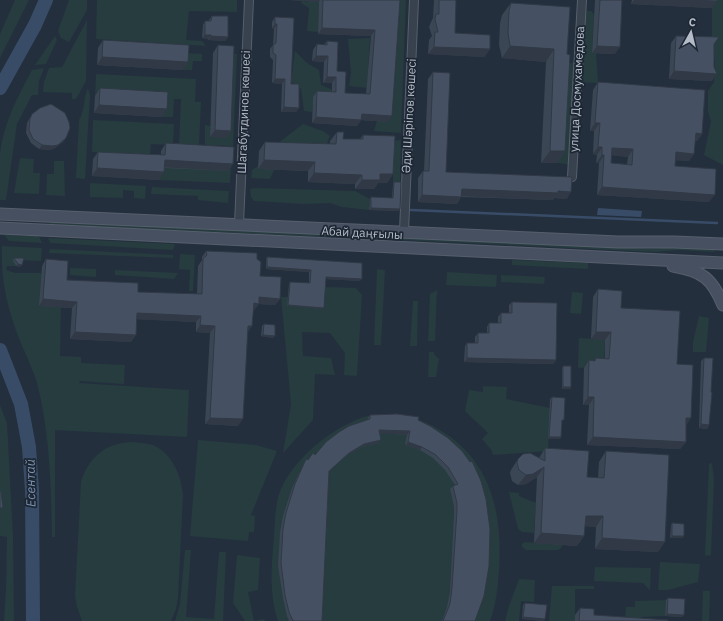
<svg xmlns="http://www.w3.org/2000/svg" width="723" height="621" viewBox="0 0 723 621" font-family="'IBM Plex Sans',sans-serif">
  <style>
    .green { fill: #263c3f }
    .water { fill: #394c67 }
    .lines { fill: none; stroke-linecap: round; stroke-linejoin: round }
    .stream { stroke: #394c67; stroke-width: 2.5 }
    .river { stroke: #394c67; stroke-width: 14 }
    .street-casing { stroke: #565f6c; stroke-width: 10 }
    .secondary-casing { stroke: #565f6c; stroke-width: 13 }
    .street { stroke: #38414e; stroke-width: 8 }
    .secondary { stroke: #465061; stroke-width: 11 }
    .wall { fill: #3b4654; fill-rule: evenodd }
    .shaded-wall { fill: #303945 }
    .building { fill: #455162; stroke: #303945; fill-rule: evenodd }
    .labels { text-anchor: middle; stroke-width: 3.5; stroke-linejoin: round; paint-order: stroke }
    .street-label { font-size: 12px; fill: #b4bcc9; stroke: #1d2633 }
    .water-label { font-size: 13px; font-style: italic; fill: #7c92b1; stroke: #1d2633 }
  </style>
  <rect width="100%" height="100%" fill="#242f3e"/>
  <path class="green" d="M 15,0 L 29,0 L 0,58 L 0,34 Z
    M 69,0 L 87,0 L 87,10 L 69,42 L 61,38 L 58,31 Z
    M 97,0 L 237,0 L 237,12 L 189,11 L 186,40 L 202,41 L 206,46 L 96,39 Z
    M 397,0 L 406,0 L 401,133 L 374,131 L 377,121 L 388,122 Z
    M 712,0 L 723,0 L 723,165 L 704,155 L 711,121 L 708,112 L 708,91 L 714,82 L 715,59 L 712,55 Z
    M 302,1 L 326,2 L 319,10 L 318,32 L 307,31 L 309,8 L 301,3 Z
    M 585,11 L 591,11 L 594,14 L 592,53 L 596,53 L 598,83 L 577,82 L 573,165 L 557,163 L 561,67 L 574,62 L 577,62 Z
    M 87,20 L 86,81 L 76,99 L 72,99 L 72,93 L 43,92 L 44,82 L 49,68 L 62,67 Z
    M 55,36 L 57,40 L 46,64 L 35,65 Z
    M 370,38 L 367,88 L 349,86 L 351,73 L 348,39 Z
    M 295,51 L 307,63 L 319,70 L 321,85 L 338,92 L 314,97 L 312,112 L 304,111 L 301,89 L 291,82 Z
    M 184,53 L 202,54 L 202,61 L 193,61 L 192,70 L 183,70 Z
    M 229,53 L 237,54 L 233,146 L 205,145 L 205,125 L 210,126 L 210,137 L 226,138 Z
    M 44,68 L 39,81 L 38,95 L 32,95 L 17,124 L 6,200 L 0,200 C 0,185 0,169 0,154 C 3,124 18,96 32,70 Z
    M 96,74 L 196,79 L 195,102 L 201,102 L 199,145 L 179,144 L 181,99 L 174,99 L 173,117 L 162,117 L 95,96 Z
    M 88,88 L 90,95 L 85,179 L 76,178 L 79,120 C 85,110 83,99 88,88 Z
    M 93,120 L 174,124 L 173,145 L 151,144 L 150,155 L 92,152 Z
    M 303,124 L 323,131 L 330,136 L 323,153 L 278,143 Z
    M 401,140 L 400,184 L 393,184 L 393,141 Z
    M 232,154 L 230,183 L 159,180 L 160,167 Z
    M 20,158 L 34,159 L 33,173 L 40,173 L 39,194 L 14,193 Z
    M 54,161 L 64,161 L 65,196 L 46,195 L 47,174 L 54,174 Z
    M 258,166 L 274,170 L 270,179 L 251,178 L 252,170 Z
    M 90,183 L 146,186 L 145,199 L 134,198 L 134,191 L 123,190 L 123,198 L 90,197 Z
    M 152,187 L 229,191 L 228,203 L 198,200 L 198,196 L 151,194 Z
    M 256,188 L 355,191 L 370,199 L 369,210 L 342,207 L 330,203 L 304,204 L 254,201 L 251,197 L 250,189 Z
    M 49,222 L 378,237 L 378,239 L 51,225 Z
    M 4,235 L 37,236 L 40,238 L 42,243 L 9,241 Z
    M 384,237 L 653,249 L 676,247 L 715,249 L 714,252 L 677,250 L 655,252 L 384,239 Z
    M 48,238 L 175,244 L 173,250 L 50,243 Z
    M 2,246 L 42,248 L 41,261 L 16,260 L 16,266 L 7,266 L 6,270 L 15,273 L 41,273 L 61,307 L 60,356 L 81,357 L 81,363 L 125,365 L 124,384 L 80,381 L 79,383 L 189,390 L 187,437 L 55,430 L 55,537 L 52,537 C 51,485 50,434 37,383 C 35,374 30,366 27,357 C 11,322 0,286 2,246 Z
    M 50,249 L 173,255 L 173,258 L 49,253 Z
    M 180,254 L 195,255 L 193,291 L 189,291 L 190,270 L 179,269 Z
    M 512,260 L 588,263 L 588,269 L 512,265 Z
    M 70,268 L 96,269 L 96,277 L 70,275 Z
    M 377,269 L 385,270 L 381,345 L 374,345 Z
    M 115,270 L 178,273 L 174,279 L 115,275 Z
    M 447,272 L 497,275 L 496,287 L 446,285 Z
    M 501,275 L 545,277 L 544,284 L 501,282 Z
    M 324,287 L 356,288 L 362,295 L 357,376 L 344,375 L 345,353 L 330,333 L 302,332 L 303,356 L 331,358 L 335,375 L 315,374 L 313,420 L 283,453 L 291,404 L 281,297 L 288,297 L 287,306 L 322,309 Z
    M 437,290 L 435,341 L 428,341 L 430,294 Z
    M 572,292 L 583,293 L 581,314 L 570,313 Z
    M 413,301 L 418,301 L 417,346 L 410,346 Z
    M 699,316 L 709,318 L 706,352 L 693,352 L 693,342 Z
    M 579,338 L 605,340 L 604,367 L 578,368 Z
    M 429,352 L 434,352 L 434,354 L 439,359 L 436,377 L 428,377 Z
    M 483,386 L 507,387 L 506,399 L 550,408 L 548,451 L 493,455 L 492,451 L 482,439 L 488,433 L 465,411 L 469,390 L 483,392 Z
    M 0,405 L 7,423 L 13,536 L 14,621 L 4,621 L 6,587 L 7,537 L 0,536 Z
    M 382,414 C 404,414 422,419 440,430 C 491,460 503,514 499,570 C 498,587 496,605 490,621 L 278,621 C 270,598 271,572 273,549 C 275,531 274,511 279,494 C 290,463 325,433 356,420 C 364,416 373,415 382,414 Z
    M 198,440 L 256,445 L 277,451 L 251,515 L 255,516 L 254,532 L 249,532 L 248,541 L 190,536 Z
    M 133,442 C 140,443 148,443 155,446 C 173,455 181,476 183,494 L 178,598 L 176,609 L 171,621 L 82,621 L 77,607 L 75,595 L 81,482 C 88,458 106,442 133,442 Z
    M 712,463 L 714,479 L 711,555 L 705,556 L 709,464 Z
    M 509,492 L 519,493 L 519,496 L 536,503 L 534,533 L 522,532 L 518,529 Z
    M 525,542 L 563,545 L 560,549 L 557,550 L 526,550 L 522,547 L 522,544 Z
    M 185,550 L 191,550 L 186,617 L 214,619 L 219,552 L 226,552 L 223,621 L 175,621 L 180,604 Z
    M 237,555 L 260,558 L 258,590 L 248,592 L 254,621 L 264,619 L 265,621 L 245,621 L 233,603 Z
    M 660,562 L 700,564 L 698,582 L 668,590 L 658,590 Z
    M 595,567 L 651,568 L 650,590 L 643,583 L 594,581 Z
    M 519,579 L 535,580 L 534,602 L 521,601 L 519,621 L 505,621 L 509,606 Z
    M 552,586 L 594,586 L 594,589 L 575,589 L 575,621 L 549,621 Z
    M 703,591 L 710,591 L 709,621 L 702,621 Z
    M 666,600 L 665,616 L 642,617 L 636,620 L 625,621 L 626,607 L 635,607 L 635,601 Z"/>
  <path class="water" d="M 598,208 L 642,211 L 641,217 L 597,215 Z"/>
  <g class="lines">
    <path class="stream" d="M 411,210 L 717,223"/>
    <path class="river" d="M 0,88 L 35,25 L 46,0
      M 0,350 L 21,404 L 29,447 L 32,490 L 33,621"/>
    <defs>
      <path id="street" d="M 572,177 L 582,0
        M 239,224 L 249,0
        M 404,231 L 414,0"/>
      <path id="secondary" d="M 0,214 L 618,242 L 674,242 L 723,244
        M 0,228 L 723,263
        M 673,266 C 702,271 712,278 723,305"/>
    </defs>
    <use href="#street" class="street-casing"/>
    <use href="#secondary" class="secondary-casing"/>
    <use href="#street" class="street"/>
    <use href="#secondary" class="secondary"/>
  </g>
  <path class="wall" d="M 290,0 L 400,0 L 388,122 L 361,120 L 357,126 L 312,123 L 313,97 L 317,91 L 332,92 L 332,83 L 323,83 L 324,62 L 312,61 L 313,50 L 317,44 L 324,45 L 327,41 L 337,71 L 345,93 L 366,94 L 371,36 L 318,34 L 319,2 Z
    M 434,0 L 456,0 L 455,33 L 490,49 L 484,57 L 428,54 L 429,40 L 432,36 L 429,27 L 431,22 L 433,18 Z
    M 595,0 L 622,0 L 615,54 L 592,53 Z
    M 632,0 L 717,0 L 712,8 L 631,4 Z
    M 511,3 L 567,54 L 565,151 L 557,163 L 541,163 L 546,62 L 502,58 L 499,45 L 500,23 L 502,15 Z
    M 212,16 L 228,37 L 225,41 L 208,40 L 208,39 L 202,38 L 203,25 L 205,21 L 209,21 L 209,20 Z
    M 275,17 L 291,84 L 299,108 L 296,112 L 281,112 L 282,84 L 272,83 L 273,60 L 270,57 L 270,49 L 273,45 L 274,29 L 272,28 L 272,22 Z
    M 676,36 L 714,44 L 712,81 L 669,79 L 671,43 Z
    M 103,40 L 183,70 L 97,65 L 98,48 Z
    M 218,45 L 231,131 L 226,138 L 210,137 L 213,53 Z
    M 433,72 L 446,172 L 567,199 L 554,198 L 553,200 L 461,197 L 457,204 L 418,202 L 418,178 L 423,171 L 424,171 L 428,79 Z
    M 598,82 L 702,134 L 697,141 L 695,141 L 694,154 L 689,161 L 675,160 L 675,166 L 709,202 L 597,195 L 599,163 L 596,163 L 597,155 L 593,154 L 594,131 L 590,131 L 593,90 ZM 612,155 L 628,157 L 627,164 L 611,163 Z
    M 100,88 L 162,117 L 94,113 L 95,96 Z
    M 32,114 L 66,138 L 63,142 L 55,148 L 50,150 L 39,149 L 31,143 L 26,133 L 27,123 Z
    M 337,132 L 343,139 L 360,139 L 363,135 L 393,174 L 387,183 L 378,183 L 374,189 L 355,189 L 355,184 L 308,182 L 308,171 L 258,169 L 259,151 L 265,142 L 330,144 L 330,141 Z
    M 166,143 L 233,164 L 228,171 L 165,168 L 159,180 L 92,176 L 93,159 L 98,152 L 161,155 L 161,151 Z
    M 394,182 L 399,211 L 369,210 L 370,199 L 371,197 L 392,198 L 393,184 Z
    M 206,251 L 257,259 L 260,276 L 280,299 L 275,305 L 259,304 L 254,310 L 253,310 L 252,326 L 247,332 L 238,426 L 205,424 L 210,333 L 196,332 L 196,322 L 136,319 L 136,335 L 131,342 L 70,339 L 72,308 L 39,306 L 42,266 L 46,259 L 67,280 L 138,292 L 197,294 L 198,266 L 202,260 L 202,257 Z
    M 267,257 L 360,281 L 326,279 L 322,309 L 287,306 L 289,284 L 290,282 L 309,283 L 309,272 L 266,269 L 266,259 Z
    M 14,258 L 20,267 L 16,266 L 13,260 Z
    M 598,289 L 621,308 L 677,364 L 686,425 L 686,442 L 680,449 L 587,445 L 589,405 L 583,405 L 584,368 L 589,360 L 594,361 L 596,358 L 605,359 L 605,340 L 591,339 L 593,297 Z
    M 512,302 L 556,360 L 553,364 L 464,362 L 465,346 L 467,343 L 475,343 L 475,337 L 478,333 L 487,333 L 487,327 L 489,323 L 498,323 L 498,317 L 501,313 L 509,313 L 509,305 Z
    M 264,324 L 273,338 L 261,336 L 262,326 Z
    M 704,358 L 709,425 L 707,429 L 699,428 L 701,361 Z
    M 563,366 L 571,387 L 570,389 L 562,389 L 562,368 Z
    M 552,397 L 562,422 L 561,437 L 560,439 L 548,439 L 550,399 Z
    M 370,415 L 418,420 L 462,451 L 475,621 L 442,621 L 447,607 L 450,592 L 454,514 L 454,507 L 450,489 L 453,486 L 455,485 L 445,470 L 433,458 L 420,450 L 405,445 L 407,435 L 380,433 L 381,440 L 379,443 L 362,447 L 346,456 L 329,472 L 322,621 L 289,621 L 287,616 L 283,598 L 278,566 L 280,532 L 283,516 L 292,488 L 304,463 L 306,459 L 308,460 L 315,455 L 368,419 L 368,418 Z
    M 545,448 L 587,477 L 598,478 L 599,462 L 606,451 L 658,552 L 595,549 L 596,527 L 585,526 L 584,536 L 577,546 L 534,543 L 537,477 L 526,484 L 518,485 L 512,481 L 510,473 L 511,470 L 518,459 L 539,458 Z
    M 672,523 L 684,536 L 682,538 L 670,538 L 671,525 Z
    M 668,598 L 684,615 L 682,617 L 665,616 L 666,600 Z
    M 525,603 L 545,619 L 544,621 L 522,619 L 523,605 Z
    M 580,608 L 594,615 L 668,621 L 575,621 L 575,615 Z"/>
  <path class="shaded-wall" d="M 290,0 L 320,0 L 319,2 Z
    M 634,0 L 705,0 L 717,1 L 712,8 L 631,4 Z
    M 275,24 L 277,24 L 274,29 L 272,28 Z
    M 322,28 L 375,30 L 371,36 L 318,34 Z
    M 205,35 L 211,35 L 208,39 L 202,38 Z
    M 211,36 L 228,37 L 225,41 L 208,40 Z
    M 510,46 L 554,49 L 546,62 L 502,58 Z
    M 597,46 L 620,47 L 615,54 L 592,53 Z
    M 434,47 L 490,49 L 484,57 L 428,54 Z
    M 316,56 L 328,56 L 324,62 L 312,61 Z
    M 102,57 L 188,62 L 183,70 L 97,65 Z
    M 674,71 L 717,74 L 712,81 L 669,79 Z
    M 327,77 L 336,77 L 332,83 L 323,83 Z
    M 275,79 L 285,79 L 282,84 L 272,83 Z
    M 99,105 L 167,109 L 162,117 L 94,113 Z
    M 284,107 L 299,108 L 296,112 L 281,112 Z
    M 362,114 L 392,116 L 388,122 L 361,120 L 357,126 L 312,123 L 316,117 Z
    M 595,123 L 600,123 L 594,131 L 590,131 Z
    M 215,130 L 231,131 L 226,138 L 210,137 Z
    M 696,133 L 702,134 L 697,141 L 691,141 Z
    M 66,138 L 63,142 L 55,148 L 50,150 L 39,149 L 42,145 Z
    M 598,147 L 602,147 L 597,155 L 593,154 Z
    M 612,148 L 633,149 L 628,157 L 607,155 Z
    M 550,151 L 565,151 L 557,163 L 541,163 Z
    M 676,152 L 694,154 L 689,161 L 670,160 Z
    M 602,155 L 604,155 L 599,163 L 596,163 Z
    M 165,160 L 233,164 L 228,171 L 160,167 Z
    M 264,160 L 315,162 L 308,171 L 258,169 Z
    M 97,168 L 164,172 L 159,180 L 92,176 Z
    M 314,173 L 362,175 L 355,184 L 308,182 Z
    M 380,174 L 393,174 L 387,183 L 378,183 L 374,189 L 355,189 L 362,180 Z
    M 602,187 L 715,195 L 709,202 L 597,195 Z
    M 462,189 L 571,192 L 567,199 L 554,198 L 553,200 L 457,196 Z
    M 422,195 L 461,197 L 457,204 L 418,202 Z
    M 371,208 L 400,209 L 399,211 L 369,210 Z
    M 18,264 L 22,265 L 20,267 L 16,266 Z
    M 267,267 L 311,270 L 309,272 L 266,269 Z
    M 326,277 L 362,279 L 360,281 L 325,279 Z
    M 259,297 L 280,299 L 275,305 L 259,304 L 254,310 L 249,310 L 254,303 Z
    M 43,299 L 77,302 L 72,308 L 39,306 Z
    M 288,305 L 324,308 L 322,309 L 287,306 Z
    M 137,313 L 201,316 L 196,322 L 132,319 Z
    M 200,325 L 215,326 L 210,333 L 196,332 Z
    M 248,326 L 252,326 L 248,332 L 243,332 Z
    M 75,332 L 136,335 L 131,342 L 70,339 Z
    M 596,332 L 611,332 L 605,340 L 591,339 Z
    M 263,335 L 275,336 L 273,338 L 261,336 Z
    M 467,358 L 556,360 L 553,364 L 464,362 Z
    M 563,387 L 571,387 L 570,389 L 562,389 Z
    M 588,397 L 594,397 L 589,405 L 583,405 Z
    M 210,418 L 243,419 L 238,426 L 205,424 Z
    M 686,418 L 691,418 L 686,426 Z
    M 701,424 L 709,425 L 707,429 L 699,428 Z
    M 379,430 L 410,431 L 407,435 L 377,433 Z
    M 549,437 L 561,437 L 560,439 L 548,439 Z
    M 593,437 L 686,442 L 680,449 L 587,445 Z
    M 381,440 L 379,443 L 362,447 L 346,456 L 327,474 L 329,471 L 349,453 L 364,444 Z
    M 408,442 L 422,447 L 420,450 L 405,445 Z
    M 544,467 L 537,477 L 526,484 L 518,485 L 526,475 Z
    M 586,516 L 603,516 L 596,527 L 578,526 Z
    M 541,533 L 584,536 L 577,546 L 534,543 Z
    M 672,536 L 684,536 L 682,538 L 670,538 Z
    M 602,538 L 665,542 L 658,552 L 595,549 Z
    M 667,614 L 684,615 L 682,617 L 665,616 Z
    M 523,617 L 545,619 L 544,621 L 522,619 Z"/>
  <path class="building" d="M 323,0 L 400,0 L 392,116 L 362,114 L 361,120 L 316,117 L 317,91 L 336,92 L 336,77 L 327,77 L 328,56 L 316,56 L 317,44 L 327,45 L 327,41 L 338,42 L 337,71 L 346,72 L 345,93 L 370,94 L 375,30 L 322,28 Z
    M 439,0 L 456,0 L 455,33 L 490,35 L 490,49 L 434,47 L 435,32 L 438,32 L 435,19 L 436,14 L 439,14 Z
    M 600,0 L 622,0 L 620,47 L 597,46 Z
    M 511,3 L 570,7 L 567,54 L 570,55 L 565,151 L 550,151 L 554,49 L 510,46 L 508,33 L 509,11 Z
    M 212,16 L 228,16 L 228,37 L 211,36 L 211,35 L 205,35 L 205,21 L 211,21 Z
    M 275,17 L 294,18 L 291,84 L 299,84 L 299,108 L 284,107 L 285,79 L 275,79 L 276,55 L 273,53 L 273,45 L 276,43 L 277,24 L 275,24 Z
    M 676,36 L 719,37 L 714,44 L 714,67 L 717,74 L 674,71 Z
    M 103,40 L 189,45 L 188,62 L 102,57 Z
    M 218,45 L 234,46 L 231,131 L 215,130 Z
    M 433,72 L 450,73 L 446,172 L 572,177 L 571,192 L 558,191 L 558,193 L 462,189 L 461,197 L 422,195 L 423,171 L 429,171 Z
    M 598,82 L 705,90 L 702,134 L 696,133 L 694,154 L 676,152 L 675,166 L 716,169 L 715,195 L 602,187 L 604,155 L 602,155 L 602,147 L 598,147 L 600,123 L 595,123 ZM 612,148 L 633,149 L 632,165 L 611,163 Z
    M 100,88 L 168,92 L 167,109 L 99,105 Z
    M 51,104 L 65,113 L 69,122 L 70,128 L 66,138 L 58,145 L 52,146 L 42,145 L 33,139 L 29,130 L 30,119 L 32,114 L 40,108 Z
    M 337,132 L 344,132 L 343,139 L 363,139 L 363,135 L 395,136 L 393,174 L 380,174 L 380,180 L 362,180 L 362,175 L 314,173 L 315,162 L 264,160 L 265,142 L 336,144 Z
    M 166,143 L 234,147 L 233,164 L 165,160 L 164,172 L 97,168 L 98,152 L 165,155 Z
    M 394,182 L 401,182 L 400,209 L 371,208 L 371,197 L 393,198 Z
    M 206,251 L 257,253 L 257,259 L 261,262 L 260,276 L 281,277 L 280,299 L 259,297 L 259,304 L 254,303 L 252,326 L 248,326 L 243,419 L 210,418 L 215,326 L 200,325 L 201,316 L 137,313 L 136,335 L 75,332 L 77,302 L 43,299 L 46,259 L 68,261 L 67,280 L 138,283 L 138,292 L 202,294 L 203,259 L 207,255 Z
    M 267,257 L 362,263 L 362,279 L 326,277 L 324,308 L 288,305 L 290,282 L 310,283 L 311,270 L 267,267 Z
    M 14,258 L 24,258 L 22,265 L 18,264 Z
    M 598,289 L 622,291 L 621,308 L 680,311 L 677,364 L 693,365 L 691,418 L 686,418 L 686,442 L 593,437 L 594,397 L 588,397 L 589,360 L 595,361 L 596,358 L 609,359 L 611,332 L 596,332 Z
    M 512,302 L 557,303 L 556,360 L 467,358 L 467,343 L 478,343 L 478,333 L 489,333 L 489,323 L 501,323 L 501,313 L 512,313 Z
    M 264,324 L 275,325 L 275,336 L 263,335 Z
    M 704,358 L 713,358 L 711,392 L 712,393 L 709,425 L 701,424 Z
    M 563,366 L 571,366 L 571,387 L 563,387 Z
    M 552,397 L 565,398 L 564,420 L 562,420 L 561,437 L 549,437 Z
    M 397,414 L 419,417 L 418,420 L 430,426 L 448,438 L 462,451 L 470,462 L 472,461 L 481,481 L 486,499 L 490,529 L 489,566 L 484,596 L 475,621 L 443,621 L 450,604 L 452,588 L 457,511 L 457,503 L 453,486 L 458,484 L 448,467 L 436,455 L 422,447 L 408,442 L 410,431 L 379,430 L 381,440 L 364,444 L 349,453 L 329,471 L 322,621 L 293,621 L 289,612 L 285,595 L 281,563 L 283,529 L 286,513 L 295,484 L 306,459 L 308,460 L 313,453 L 315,455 L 326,442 L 339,432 L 349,426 L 370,419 L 370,415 Z
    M 545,448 L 589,451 L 587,477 L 604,478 L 606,451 L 669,455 L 665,542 L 602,538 L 603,516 L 586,516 L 584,536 L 541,533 L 544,467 L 533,474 L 526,475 L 519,470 L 517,463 L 518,459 L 523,454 L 530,453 L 545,461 Z
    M 0,491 L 1,491 L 3,508 L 0,508 Z
    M 672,523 L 684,524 L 684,536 L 672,536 Z
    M 668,598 L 685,599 L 684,615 L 667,614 Z
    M 525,603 L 547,605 L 545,619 L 523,617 Z
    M 580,608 L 594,609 L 594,615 L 668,620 L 668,621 L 579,621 Z"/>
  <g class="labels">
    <g class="street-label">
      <text transform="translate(577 89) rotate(-87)" y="4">улица Досмухамедова</text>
      <text transform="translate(244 112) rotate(-88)" y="4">Шагабутдинов көшесі</text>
      <text transform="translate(409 116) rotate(-87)" y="4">Әди Шәріпов көшесі</text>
      <text transform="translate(362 233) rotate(3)" y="4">Абай даңғылы</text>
    </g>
    <g class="water-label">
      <text transform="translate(30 483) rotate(-91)" y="5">Есентай</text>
    </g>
  </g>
  <g transform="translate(691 32) rotate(8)" stroke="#1d2633" stroke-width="3" paint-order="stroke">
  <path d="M0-3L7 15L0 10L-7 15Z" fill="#b4bcc9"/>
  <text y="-6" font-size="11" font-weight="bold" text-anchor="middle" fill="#b4bcc9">С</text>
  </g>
</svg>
